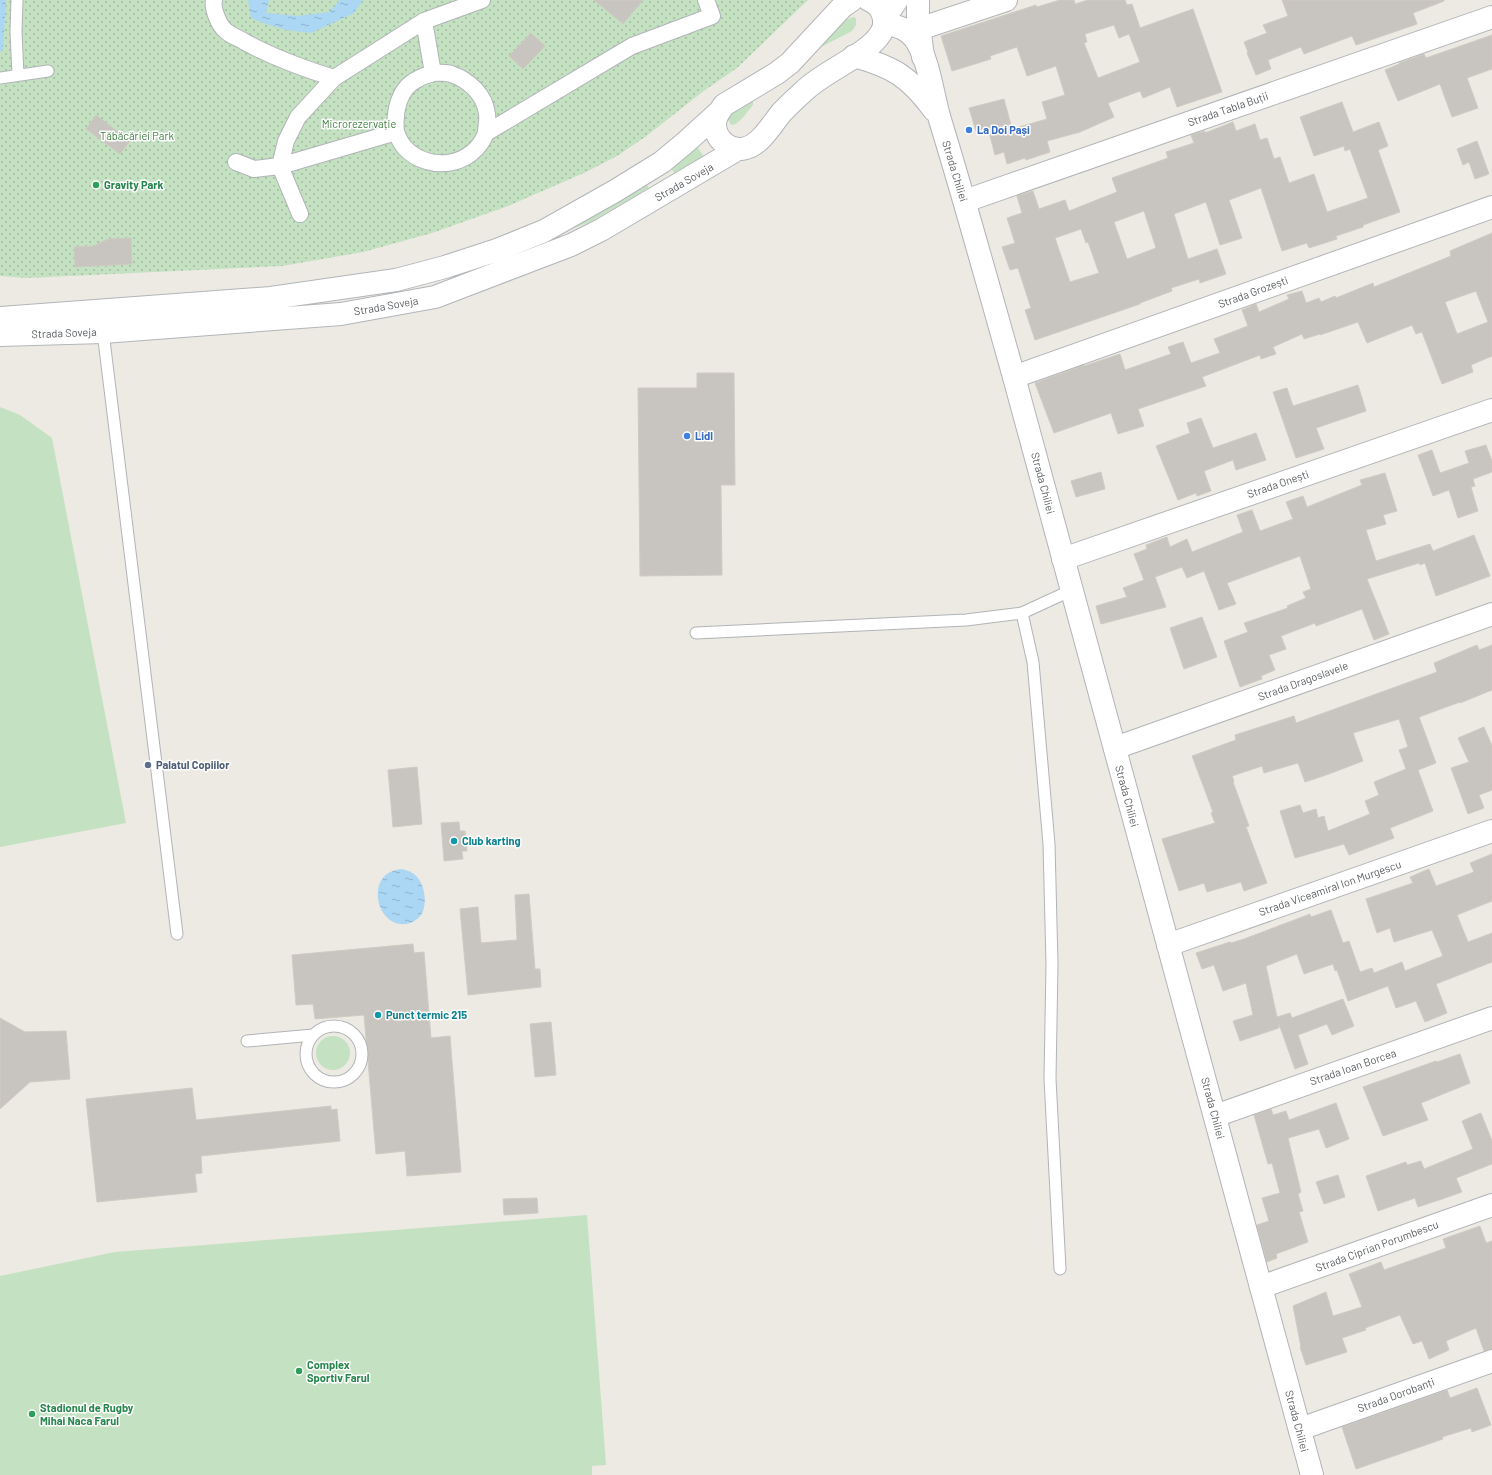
<svg xmlns="http://www.w3.org/2000/svg" width="1492" height="1475" viewBox="0 0 1492 1475" font-family="Barlow,sans-serif">
  <style>
    .green { fill: #c4e1c2 }
    .park { fill: url(#park-dots) }
    .water { fill: url(#water-ripples) }
    .building { fill: #c8c5c0; stroke: #d0cbc2; fill-rule: evenodd }
    .lines { fill: none; stroke-linecap: round; stroke-linejoin: round }
    .service-casing { stroke: #b1b4b7; stroke-width: 13 }
    .pedestrian-casing { stroke: #b1b4b7; stroke-width: 18 }
    .minor-casing { stroke: #b1b4b7; stroke-width: 24 }
    .tertiary-casing { stroke: #b1b4b7; stroke-width: 24 }
    .secondary-casing { stroke: #b2b6b9; stroke-width: 24 }
    .service { stroke: #fff; stroke-width: 11 }
    .pedestrian { stroke: #fff; stroke-width: 16 }
    .minor { stroke: #fff; stroke-width: 22 }
    .tertiary { stroke: #fff; stroke-width: 22 }
    .secondary { stroke: #fff; stroke-width: 22 }
    .shop-dot { fill: #3f7fe0; stroke: #fff; stroke-width: 1.5 }
    .leisure-dot { fill: #2e9e5b; stroke: #fff; stroke-width: 1.5 }
    .service-dot { fill: #5c6f8a; stroke: #fff; stroke-width: 1.5 }
    .culture-dot { fill: #0f9aa8; stroke: #fff; stroke-width: 1.5 }
    .labels { text-anchor: middle; stroke-width: 3; stroke-linejoin: round; paint-order: stroke }
    .street-label { font-size: 11px; fill: #5b5f62; stroke: #fff }
    .park-label { font-size: 11px; fill: #3e7f3f; stroke: #fff }
    .shop-label { font-size: 11px; font-weight: bold; fill: #366cbe; stroke: #fff; text-anchor: start }
    .leisure-label { font-size: 11px; font-weight: bold; fill: #27864d; stroke: #fff; text-anchor: start }
    .service-label { font-size: 11px; font-weight: bold; fill: #4e5e75; stroke: #fff; text-anchor: start }
    .culture-label { font-size: 11px; font-weight: bold; fill: #0d838f; stroke: #fff; text-anchor: start }
  </style>
  <defs>
    <pattern id="park-dots" width="8" height="8" patternUnits="userSpaceOnUse"><rect width="8" height="8" fill="#c4e1c2"/><path d="M2 2h.1M6 6h.1" fill="none" stroke="#a2baa1" stroke-width="1.8" stroke-linecap="round"/></pattern>
    <pattern id="water-ripples" width="26" height="14" patternUnits="userSpaceOnUse"><rect width="26" height="14" fill="#abd7f5"/><path d="M2 4q2-2 4 0t4 0M15 11q2-2 4 0t4 0" fill="none" stroke="#8eb2ca"/></pattern>
  </defs>
  <rect width="100%" height="100%" fill="#eceae3"/>
  <path class="green" d="M 853,17 L 856,18 L 856,25 L 852,31 L 819,48 C 829,37 838,22 853,17 Z
    M 753,101 L 753,105 C 747,111 740,125 731,125 L 727,118 L 728,115 Z
    M 696,145 L 704,157 L 675,174 L 668,164 Z
    M 644,180 L 649,188 L 592,221 L 539,242 Z
    M 0,407 L 20,415 L 52,438 L 126,823 L 0,847 Z
    M316 1053a17 17 0 1 1 34 0a17 17 0 1 1-34 0Z
    M 587,1215 L 606,1465 L 592,1466 L 592,1475 L 0,1475 L 0,1276 L 115,1252 Z"/>
  <path class="park" d="M 0,0 L 808,0 L 737,68 L 705,90 L 645,137 L 617,156 L 586,172 L 508,206 L 432,233 L 363,252 L 282,266 L 27,278 L 0,276 Z"/>
  <path class="water" d="M 0,0 L 6,0 L 3,50 L 0,51 Z
    M 248,0 L 269,0 L 266,13 L 298,16 L 329,12 L 340,0 L 363,0 L 354,13 L 311,33 L 286,30 L 266,24 L 251,18 Z
    M 401,869 C 406,870 411,871 415,875 C 425,883 428,905 421,915 C 417,920 412,923 406,924 C 380,927 368,888 387,874 C 391,871 396,870 401,869 Z"/>
  <path class="building" d="M 594,0 L 643,0 L 623,24 Z
    M 1060,0 L 1074,0 L 1075,4 L 1088,0 L 1125,0 L 1127,5 L 1132,4 L 1140,28 L 1193,9 L 1222,92 L 1177,107 L 1170,87 L 1143,98 L 1140,91 L 1108,103 L 1114,117 L 1080,132 L 1047,141 L 1050,152 L 1026,160 L 1025,158 L 1007,164 L 1004,152 L 995,155 L 988,128 L 976,131 L 969,108 L 1004,99 L 1012,129 L 1047,119 L 1042,102 L 1065,95 L 1056,66 L 1027,76 L 1017,47 L 990,56 L 991,59 L 952,71 L 941,36 L 1036,5 L 1037,7 ZM 1114,25 L 1119,38 L 1129,34 L 1140,62 L 1098,78 L 1084,43 L 1087,42 L 1085,34 Z
    M 1282,0 L 1444,0 L 1444,1 L 1413,13 L 1417,24 L 1356,45 L 1352,36 L 1304,54 L 1301,47 L 1268,60 L 1271,69 L 1256,75 L 1247,53 L 1248,52 L 1244,42 L 1267,33 L 1263,25 L 1288,16 Z
    M 531,33 L 545,46 L 523,69 L 509,56 Z
    M 1492,35 L 1492,69 L 1467,78 L 1478,108 L 1452,117 L 1440,84 L 1398,101 L 1385,70 L 1399,64 L 1399,63 L 1424,54 L 1426,58 Z
    M 1342,102 L 1353,132 L 1379,122 L 1388,146 L 1378,150 L 1400,212 L 1363,225 L 1363,227 L 1336,236 L 1337,239 L 1309,248 L 1307,243 L 1282,251 L 1261,188 L 1229,200 L 1242,238 L 1220,245 L 1206,202 L 1174,214 L 1188,259 L 1217,249 L 1226,274 L 1200,283 L 1199,279 L 1171,288 L 1172,291 L 1140,303 L 1140,304 L 1035,340 L 1025,310 L 1031,308 L 1018,268 L 1010,270 L 1002,247 L 1015,243 L 1007,218 L 1022,213 L 1017,196 L 1033,191 L 1039,209 L 1065,200 L 1069,211 L 1117,192 L 1112,178 L 1168,158 L 1166,152 L 1194,143 L 1191,135 L 1205,131 L 1205,133 L 1233,122 L 1236,131 L 1255,124 L 1260,140 L 1267,138 L 1274,159 L 1280,157 L 1289,183 L 1314,174 L 1327,212 L 1368,198 L 1350,149 L 1345,151 L 1344,146 L 1314,156 L 1300,117 ZM 1144,211 L 1156,248 L 1127,259 L 1114,222 ZM 1081,229 L 1086,243 L 1088,242 L 1099,273 L 1070,282 L 1055,238 Z
    M 96,115 L 130,141 L 120,154 L 86,129 Z
    M 1477,141 L 1489,174 L 1475,179 L 1469,162 L 1463,165 L 1457,149 Z
    M 1492,233 L 1492,356 L 1471,365 L 1473,372 L 1442,384 L 1422,332 L 1416,334 L 1412,325 L 1367,343 L 1358,322 L 1320,335 L 1320,334 L 1304,339 L 1302,334 L 1273,347 L 1276,354 L 1261,359 L 1260,355 L 1202,377 L 1206,386 L 1138,409 L 1144,426 L 1118,434 L 1111,413 L 1054,433 L 1035,383 L 1084,365 L 1084,366 L 1120,354 L 1125,370 L 1171,354 L 1168,347 L 1183,342 L 1191,363 L 1220,353 L 1214,339 L 1248,326 L 1242,310 L 1256,304 L 1259,312 L 1289,299 L 1287,295 L 1302,291 L 1306,303 L 1319,298 L 1321,302 L 1335,296 L 1336,298 L 1373,283 L 1374,287 L 1451,256 L 1450,251 ZM 1476,291 L 1488,322 L 1457,334 L 1445,302 Z
    M 131,238 L 132,264 L 75,267 L 74,247 L 94,246 L 108,239 Z
    M 697,373 L 734,373 L 735,485 L 721,485 L 722,575 L 640,576 L 638,388 L 697,388 Z
    M 1358,385 L 1366,411 L 1316,428 L 1324,449 L 1296,458 L 1273,392 L 1287,388 L 1293,406 Z
    M 1201,418 L 1213,448 L 1256,433 L 1266,460 L 1236,470 L 1233,460 L 1204,471 L 1211,491 L 1197,496 L 1196,493 L 1178,500 L 1156,446 L 1190,433 L 1187,423 Z
    M 1486,445 L 1492,461 L 1492,472 L 1473,479 L 1475,486 L 1471,487 L 1478,511 L 1458,518 L 1449,490 L 1433,496 L 1418,455 L 1432,450 L 1440,473 L 1469,463 L 1465,451 Z
    M 1101,472 L 1105,489 L 1076,497 L 1071,481 Z
    M 1385,473 L 1397,511 L 1383,515 L 1386,524 L 1366,530 L 1376,561 L 1430,544 L 1433,551 L 1474,535 L 1490,576 L 1436,596 L 1425,563 L 1420,565 L 1419,563 L 1367,579 L 1389,634 L 1374,640 L 1362,609 L 1316,626 L 1315,623 L 1281,636 L 1286,649 L 1269,655 L 1275,670 L 1261,676 L 1262,679 L 1240,687 L 1224,641 L 1248,632 L 1244,623 L 1288,608 L 1287,606 L 1306,598 L 1303,592 L 1311,589 L 1300,556 L 1227,583 L 1236,604 L 1219,610 L 1204,571 L 1187,578 L 1182,567 L 1155,577 L 1166,607 L 1101,624 L 1096,606 L 1127,597 L 1123,588 L 1144,580 L 1134,554 L 1147,549 L 1146,545 L 1167,537 L 1170,547 L 1187,539 L 1192,552 L 1243,532 L 1237,515 L 1252,510 L 1260,531 L 1293,519 L 1286,502 L 1303,496 L 1307,507 L 1362,485 L 1360,480 Z
    M 1202,617 L 1217,657 L 1184,669 L 1170,628 Z
    M 1477,645 L 1479,650 L 1492,645 L 1492,690 L 1460,703 L 1460,702 L 1419,717 L 1436,763 L 1418,770 L 1433,811 L 1390,828 L 1394,838 L 1349,855 L 1344,844 L 1295,858 L 1280,811 L 1300,805 L 1303,813 L 1316,809 L 1318,818 L 1324,816 L 1328,831 L 1370,814 L 1365,801 L 1379,795 L 1374,782 L 1406,769 L 1399,750 L 1408,747 L 1399,719 L 1353,733 L 1363,761 L 1329,774 L 1305,782 L 1298,763 L 1264,773 L 1262,766 L 1232,776 L 1234,781 L 1233,782 L 1249,826 L 1246,827 L 1267,883 L 1244,891 L 1241,882 L 1207,892 L 1204,883 L 1179,891 L 1162,839 L 1215,823 L 1211,813 L 1213,812 L 1192,756 L 1236,740 L 1235,735 L 1294,716 L 1296,723 L 1437,672 L 1434,663 Z
    M 1484,727 L 1492,746 L 1492,790 L 1479,795 L 1484,808 L 1468,814 L 1451,768 L 1469,762 L 1458,738 Z
    M 417,767 L 422,824 L 393,827 L 388,770 Z
    M 459,822 L 460,831 L 465,831 L 467,851 L 462,851 L 463,859 L 444,861 L 441,823 Z
    M 1492,854 L 1492,901 L 1457,915 L 1468,942 L 1492,933 L 1492,962 L 1436,984 L 1447,1013 L 1425,1022 L 1416,1001 L 1396,1008 L 1388,986 L 1348,1001 L 1337,970 L 1335,971 L 1333,964 L 1304,974 L 1297,954 L 1266,966 L 1277,1017 L 1290,1013 L 1292,1018 L 1343,999 L 1354,1026 L 1332,1035 L 1327,1024 L 1298,1035 L 1308,1064 L 1295,1069 L 1279,1024 L 1279,1028 L 1240,1041 L 1233,1021 L 1253,1015 L 1246,983 L 1223,991 L 1214,965 L 1202,969 L 1196,953 L 1230,942 L 1231,943 L 1244,939 L 1310,914 L 1311,917 L 1331,910 L 1343,943 L 1349,941 L 1360,972 L 1372,968 L 1374,973 L 1402,962 L 1405,971 L 1443,956 L 1432,930 L 1394,942 L 1390,928 L 1377,933 L 1366,899 L 1413,883 L 1410,877 L 1429,869 L 1436,886 L 1474,872 L 1470,863 Z
    M 529,894 L 535,969 L 540,969 L 541,987 L 468,995 L 460,909 L 478,907 L 481,943 L 517,940 L 515,895 Z
    M 413,944 L 414,953 L 424,952 L 431,1038 L 450,1036 L 461,1172 L 407,1176 L 405,1151 L 376,1154 L 364,1015 L 315,1019 L 313,1004 L 296,1005 L 292,955 Z
    M 0,1018 L 25,1032 L 66,1031 L 70,1079 L 30,1082 L 0,1109 Z
    M 551,1022 L 556,1075 L 535,1077 L 530,1024 Z
    M 1460,1054 L 1470,1083 L 1421,1103 L 1428,1120 L 1383,1136 L 1363,1087 L 1436,1061 L 1437,1062 Z
    M 192,1088 L 196,1120 L 331,1106 L 331,1110 L 337,1109 L 340,1141 L 201,1156 L 202,1173 L 195,1174 L 197,1192 L 97,1202 L 86,1099 Z
    M 1336,1103 L 1349,1139 L 1326,1148 L 1319,1129 L 1288,1138 L 1301,1192 L 1298,1194 L 1303,1211 L 1299,1212 L 1308,1242 L 1276,1254 L 1277,1258 L 1267,1262 L 1257,1225 L 1269,1221 L 1262,1198 L 1280,1193 L 1272,1163 L 1268,1164 L 1254,1115 L 1271,1109 L 1273,1115 L 1286,1111 L 1289,1120 Z
    M 1481,1113 L 1492,1141 L 1492,1164 L 1456,1178 L 1462,1192 L 1445,1198 L 1418,1207 L 1415,1198 L 1378,1211 L 1366,1176 L 1406,1162 L 1407,1165 L 1421,1161 L 1424,1169 L 1473,1149 L 1462,1121 Z
    M 1338,1175 L 1345,1197 L 1324,1204 L 1316,1182 Z
    M 537,1198 L 538,1213 L 504,1215 L 503,1199 Z
    M 1480,1226 L 1486,1243 L 1492,1241 L 1492,1349 L 1484,1351 L 1476,1328 L 1446,1341 L 1449,1350 L 1429,1359 L 1422,1341 L 1413,1344 L 1400,1315 L 1365,1328 L 1366,1330 L 1342,1338 L 1347,1352 L 1306,1365 L 1300,1347 L 1301,1347 L 1293,1306 L 1326,1292 L 1333,1316 L 1362,1307 L 1349,1274 L 1381,1262 L 1384,1270 L 1446,1248 L 1443,1239 Z
    M 1477,1388 L 1491,1425 L 1472,1432 L 1471,1428 L 1442,1437 L 1443,1439 L 1356,1469 L 1342,1427 L 1447,1390 L 1450,1398 Z"/>
  <g class="lines">
    <defs>
      <path id="service" d="M 17,0 L 16,32 L 18,75
        M 0,78 L 48,71
        M 103,332 L 177,934
        M 1022,613 L 1033,662 L 1049,844 L 1052,964 L 1050,1079 L 1060,1269
        M 696,633 L 966,620 L 1022,613 L 1072,590
        M306 1054a28 28 0 1 1 56 0a28 28 0 1 1-56 0Z
        M 247,1041 L 313,1035"/>
      <path id="pedestrian" d="M 214,0 C 212,8 219,26 226,31 C 231,36 239,38 245,42 C 274,58 302,68 334,78 L 424,21 L 482,0
        M 433,73 C 439,73 446,72 451,74 C 469,80 485,95 487,114 C 488,121 486,127 486,133
        M 396,132 C 394,113 398,88 418,79 C 422,76 428,75 433,73 L 424,21
        M 236,162 L 254,169 L 280,166 L 396,132 C 398,137 401,144 405,148 C 429,173 473,167 486,133 L 632,46 L 712,16 L 706,0
        M 300,214 L 280,166 L 286,141 L 298,117 L 334,78"/>
      <path id="minor" d="M 910,32 L 1006,0
        M 965,201 L 1492,17
        M 1014,377 L 1492,207
        M 1063,559 L 1492,410
        M 1115,748 L 1492,614
        M 1168,945 L 1492,831
        M 1215,1116 L 1492,1018
        M 1261,1287 L 1492,1205
        M 1300,1429 L 1492,1361"/>
      <path id="tertiary" d="M 884,23 C 898,26 909,29 917,42 C 930,64 933,98 941,123 C 967,208 990,292 1014,377 L 1312,1475
        M 854,56 C 893,67 909,76 934,110"/>
      <path id="secondary" d="M 852,0 L 842,7 L 790,63 L 777,73 L 724,105 C 720,111 715,116 715,124 C 715,139 730,153 746,148 C 761,144 772,124 782,112 C 789,105 796,98 804,91 C 824,71 868,55 881,33 C 885,27 885,21 883,15 C 881,8 876,3 869,0
        M 918,0 L 918,17 L 923,57
        M 884,19 L 897,0
        M 0,318 L 271,298 L 396,280 L 445,267 L 497,250 L 544,231 L 615,191 L 662,162 L 686,142 L 718,113
        M 0,335 L 103,332 L 341,314 L 435,297 L 571,245 L 601,230 L 738,149"/>
    </defs>
    <use href="#service" class="service-casing"/>
    <use href="#pedestrian" class="pedestrian-casing"/>
    <use href="#minor" class="minor-casing"/>
    <use href="#tertiary" class="tertiary-casing"/>
    <use href="#secondary" class="secondary-casing"/>
    <use href="#service" class="service"/>
    <use href="#pedestrian" class="pedestrian"/>
    <use href="#minor" class="minor"/>
    <use href="#tertiary" class="tertiary"/>
    <use href="#secondary" class="secondary"/>
  </g>
  <g class="shop-dot">
    <circle cx="969" cy="130" r="4"/>
    <circle cx="687" cy="436" r="4"/>
  </g>
  <g class="leisure-dot">
    <circle cx="96" cy="185" r="4"/>
    <circle cx="299" cy="1371" r="4"/>
    <circle cx="32" cy="1414" r="4"/>
  </g>
  <circle class="service-dot" cx="148" cy="765" r="4"/>
  <g class="culture-dot">
    <circle cx="454" cy="841" r="4"/>
    <circle cx="378" cy="1015" r="4"/>
  </g>
  <g class="labels">
    <g class="street-label">
      <text transform="translate(1228 109) rotate(-19)" y="4">Strada Tabla Buții</text>
      <text transform="translate(955 171) rotate(73)" y="4">Strada Chiliei</text>
      <text transform="translate(684 182) rotate(-30)" y="4">Strada Soveja</text>
      <text transform="translate(1253 292) rotate(-20)" y="4">Strada Grozești</text>
      <text transform="translate(386 306) rotate(-10)" y="4">Strada Soveja</text>
      <text transform="translate(64 333) rotate(-2)" y="4">Strada Soveja</text>
      <text transform="translate(1043 483) rotate(75)" y="4">Strada Chiliei</text>
      <text transform="translate(1278 484) rotate(-19)" y="4">Strada Onești</text>
      <text transform="translate(1303 681) rotate(-20)" y="4">Strada Dragoslavele</text>
      <text transform="translate(1127 796) rotate(75)" y="4">Strada Chiliei</text>
      <text transform="translate(1330 888) rotate(-19)" y="4">Strada Viceamiral Ion Murgescu</text>
      <text transform="translate(1353 1067) rotate(-19)" y="4">Strada Ioan Borcea</text>
      <text transform="translate(1213 1108) rotate(75)" y="4">Strada Chiliei</text>
      <text transform="translate(1377 1246) rotate(-20)" y="4">Strada Ciprian Porumbescu</text>
      <text transform="translate(1396 1395) rotate(-20)" y="4">Strada Dorobanți</text>
      <text transform="translate(1297 1421) rotate(75)" y="4">Strada Chiliei</text>
    </g>
    <g class="park-label">
      <text x="359" y="128">Microrezervație</text>
      <text x="137" y="140">Tăbăcăriei Park</text>
    </g>
    <g class="shop-label">
      <text x="977" y="134">La Doi Pași</text>
      <text x="695" y="440">Lidl</text>
    </g>
    <g class="leisure-label">
      <text x="104" y="189">Gravity Park</text>
      <text x="307" y="1369">Complex<tspan x="307" dy="13">Sportiv Farul</tspan></text>
      <text x="40" y="1412">Stadionul de Rugby<tspan x="40" dy="13">Mihai Naca Farul</tspan></text>
    </g>
    <g class="service-label">
      <text x="156" y="769">Palatul Copiilor</text>
    </g>
    <g class="culture-label">
      <text x="462" y="845">Club karting</text>
      <text x="386" y="1019">Punct termic 215</text>
    </g>
  </g>
</svg>
